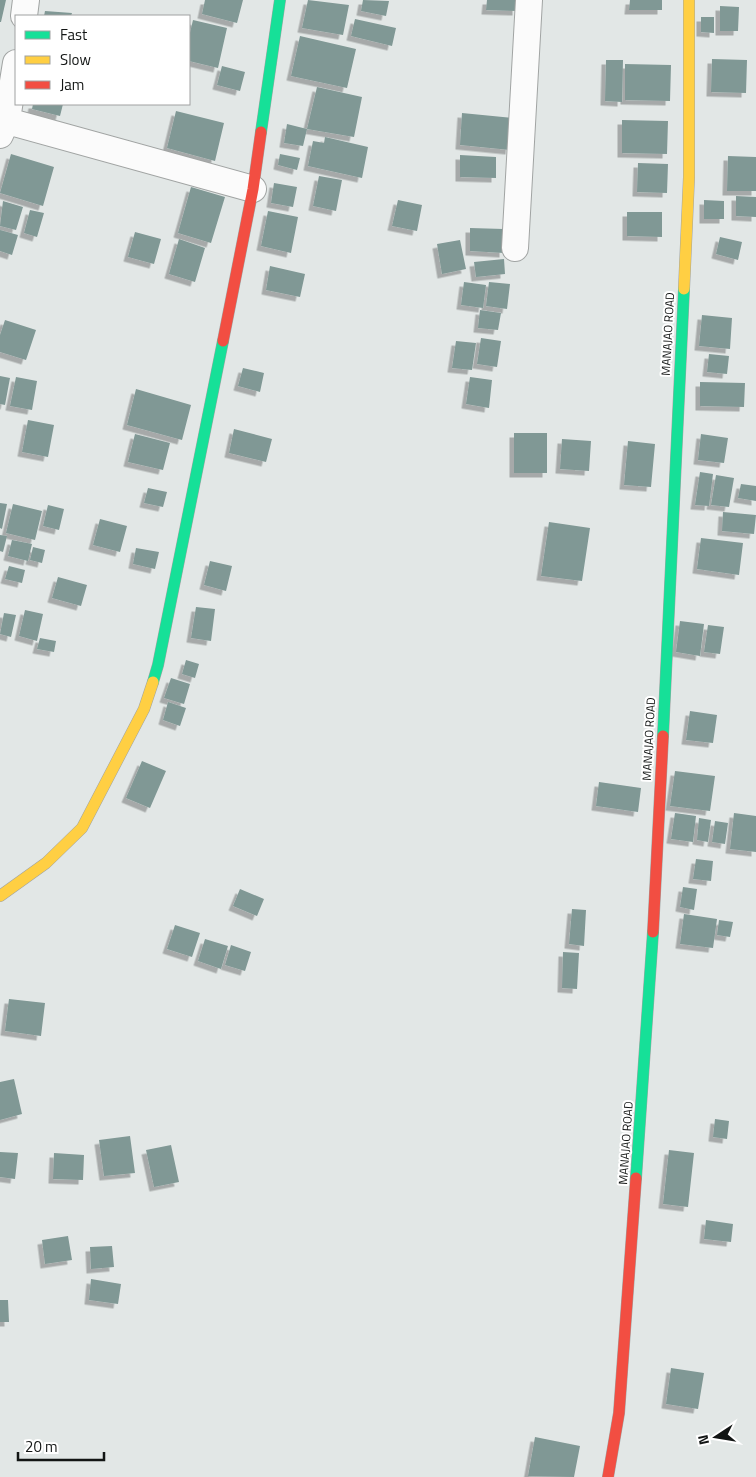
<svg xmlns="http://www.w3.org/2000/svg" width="756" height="1477" viewBox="0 0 756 1477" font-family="'Titillium Web',sans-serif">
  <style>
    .building { fill: #809895; filter: url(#shadow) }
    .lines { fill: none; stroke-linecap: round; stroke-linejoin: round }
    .street-casing { stroke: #a1a4a3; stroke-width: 28 }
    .fast-casing { stroke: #a1a4a3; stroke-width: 12 }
    .slow-casing { stroke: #a1a4a3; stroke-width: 12 }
    .jam-casing { stroke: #a1a4a3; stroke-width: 12 }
    .street { stroke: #fbfbfb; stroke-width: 26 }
    .fast { stroke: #16e098; stroke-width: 11 }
    .slow { stroke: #ffcf43; stroke-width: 11 }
    .jam { stroke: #f24e42; stroke-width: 11 }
    .labels { text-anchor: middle; stroke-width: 4; stroke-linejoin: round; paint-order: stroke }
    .street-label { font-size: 12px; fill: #121514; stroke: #fff }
  </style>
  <defs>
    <filter id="shadow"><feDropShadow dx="-4.5" dy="4.5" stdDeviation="0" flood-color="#0004"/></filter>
  </defs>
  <rect width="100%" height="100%" fill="#e2e7e6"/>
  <path class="building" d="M 0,0 L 6,0 L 1,22 L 0,22 Z
    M 205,0 L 243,0 L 237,23 L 202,14 Z
    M 308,0 L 349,5 L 343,35 L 302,28 Z
    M 363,0 L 389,1 L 386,16 L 361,11 Z
    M 487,0 L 517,0 L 517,11 L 486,10 Z
    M 630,0 L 662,0 L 662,10 L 629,10 Z
    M 720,6 L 739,7 L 738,31 L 720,31 Z
    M 45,11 L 72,13 L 71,16 L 44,16 Z
    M 701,17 L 714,17 L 714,33 L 701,32 Z
    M 355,19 L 396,28 L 392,46 L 351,36 Z
    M 193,20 L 227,28 L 218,68 L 189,61 L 189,37 Z
    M 300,36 L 356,49 L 347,88 L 291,76 Z
    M 712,59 L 747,60 L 746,93 L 711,92 Z
    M 606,60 L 623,60 L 622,102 L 605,101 Z
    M 625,64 L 671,65 L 670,101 L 625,100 Z
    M 222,66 L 245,72 L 240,91 L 217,85 Z
    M 317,87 L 362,97 L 354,137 L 307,129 Z
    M 33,104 L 63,104 L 60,116 L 32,109 Z
    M 176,111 L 224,123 L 215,161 L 167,148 Z
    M 462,113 L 513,118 L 510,150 L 460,145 Z
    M 622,120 L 668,121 L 667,154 L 622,153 Z
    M 287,124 L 307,129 L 303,146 L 284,143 Z
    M 325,137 L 368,147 L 362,178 L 308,166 L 313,141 L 324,143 Z
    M 11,154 L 54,167 L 43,206 L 0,193 Z
    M 280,154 L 300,158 L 297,170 L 278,165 Z
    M 460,155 L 496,157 L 496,178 L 460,177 Z
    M 728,156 L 756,157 L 756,191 L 727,191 Z
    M 638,163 L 668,164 L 667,193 L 637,192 Z
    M 319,176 L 342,180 L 336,211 L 313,206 Z
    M 274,183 L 297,187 L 293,207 L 271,203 Z
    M 191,187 L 225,197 L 211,243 L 178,233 Z
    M 736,196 L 756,197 L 756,217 L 736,216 Z
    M 398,200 L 422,205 L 417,231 L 392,226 Z
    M 704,200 L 724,201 L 724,219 L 704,219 Z
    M 3,201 L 23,207 L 16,230 L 0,226 Z
    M 30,210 L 44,213 L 37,237 L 24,233 Z
    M 268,211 L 298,217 L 291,253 L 261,246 Z
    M 627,212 L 662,212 L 662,237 L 627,236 Z
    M 470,228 L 504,229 L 504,253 L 470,251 Z
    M 0,230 L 18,235 L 12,255 L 0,251 Z
    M 135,232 L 161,239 L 154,264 L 128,257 Z
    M 720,237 L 742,242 L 738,260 L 716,254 Z
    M 179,239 L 205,248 L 195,282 L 169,274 Z
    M 460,240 L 466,269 L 442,274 L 437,244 Z
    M 504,259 L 505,274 L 476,277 L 474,262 Z
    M 270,266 L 305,274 L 300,297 L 266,290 Z
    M 464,282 L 486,285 L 483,308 L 461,305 Z
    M 489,282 L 510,284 L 507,309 L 486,306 Z
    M 480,310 L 501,313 L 498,330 L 478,328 Z
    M 702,315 L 732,318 L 730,349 L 699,346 Z
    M 5,320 L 36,330 L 26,360 L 0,352 L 0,335 Z
    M 481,338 L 501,341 L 497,367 L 477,364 Z
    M 456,341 L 476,343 L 472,370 L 452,368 Z
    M 709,354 L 729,356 L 727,374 L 707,372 Z
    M 243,368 L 264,373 L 260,392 L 238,386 Z
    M 0,376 L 10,378 L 5,405 L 0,404 Z
    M 16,377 L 37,381 L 32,410 L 10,406 Z
    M 470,377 L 492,380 L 489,408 L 466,404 Z
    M 700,382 L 745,383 L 744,407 L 700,406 Z
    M 136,389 L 191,405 L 182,440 L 127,425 Z
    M 28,420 L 54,425 L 48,457 L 22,452 Z
    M 234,429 L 272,439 L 266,462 L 229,453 Z
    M 514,433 L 547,433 L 547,473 L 514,473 Z
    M 135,434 L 170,443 L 163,470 L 128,462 Z
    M 701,434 L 728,438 L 724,463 L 698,460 Z
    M 562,439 L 591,441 L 589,471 L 560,469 Z
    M 628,441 L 655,444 L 651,487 L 624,485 Z
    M 700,472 L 713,474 L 709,506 L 695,505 Z
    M 716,475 L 734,478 L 729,507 L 711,505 Z
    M 741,484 L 756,486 L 756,501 L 738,498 Z
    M 148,488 L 167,492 L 163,507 L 144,503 Z
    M 0,503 L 7,504 L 2,529 L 0,528 Z
    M 13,504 L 42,511 L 35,540 L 6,533 Z
    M 48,505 L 64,509 L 59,530 L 43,526 Z
    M 723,512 L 756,515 L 754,534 L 722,531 Z
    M 100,519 L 127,526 L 120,552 L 93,545 Z
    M 549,522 L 590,528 L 582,581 L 541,576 Z
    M 0,535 L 7,536 L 3,552 L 0,551 Z
    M 701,538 L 743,543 L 739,575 L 697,569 Z
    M 12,540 L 32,544 L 28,561 L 8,556 Z
    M 33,547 L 45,550 L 42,563 L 30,560 Z
    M 136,548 L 159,552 L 155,569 L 133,564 Z
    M 210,561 L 232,566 L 226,591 L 204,585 Z
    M 9,566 L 25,570 L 22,583 L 5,579 Z
    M 58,577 L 87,585 L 81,606 L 52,598 Z
    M 196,607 L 215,609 L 211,641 L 191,638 Z
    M 25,610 L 43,614 L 37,641 L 19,636 Z
    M 4,613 L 16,615 L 11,637 L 0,634 Z
    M 680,621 L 704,624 L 700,656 L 676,652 Z
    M 708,625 L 724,627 L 720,654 L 704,652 Z
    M 40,638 L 56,641 L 54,652 L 37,649 Z
    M 186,660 L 199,664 L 195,678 L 182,674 Z
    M 171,678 L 190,684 L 184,704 L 164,698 Z
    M 168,702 L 186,708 L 180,726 L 163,720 Z
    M 690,711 L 717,715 L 713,743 L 686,740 Z
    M 142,761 L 166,771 L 150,808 L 126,798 Z
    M 675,771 L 715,776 L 710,811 L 670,806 Z
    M 599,782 L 641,788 L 638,812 L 596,806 Z
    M 675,813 L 696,816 L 693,842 L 671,839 Z
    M 734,813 L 756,816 L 756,852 L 730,849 Z
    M 699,818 L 711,820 L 708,842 L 697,840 Z
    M 715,821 L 728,823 L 725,844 L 712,842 Z
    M 696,859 L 713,861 L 711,881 L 693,879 Z
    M 683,887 L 697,889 L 694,910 L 680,907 Z
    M 240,889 L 264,899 L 257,916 L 233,906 Z
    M 572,909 L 586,910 L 584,946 L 569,944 Z
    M 684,914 L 717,919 L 713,948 L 680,944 Z
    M 719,920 L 733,922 L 730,937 L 717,935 Z
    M 175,925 L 200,933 L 192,957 L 167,949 Z
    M 205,939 L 228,946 L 221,969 L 198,961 Z
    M 231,945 L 251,952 L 245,971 L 225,965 Z
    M 563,952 L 579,953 L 577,989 L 562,988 Z
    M 9,999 L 45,1003 L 41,1036 L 5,1031 Z
    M 14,1079 L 22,1114 L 0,1120 L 0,1082 Z
    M 715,1119 L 729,1121 L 727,1139 L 713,1137 Z
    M 130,1136 L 135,1173 L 104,1176 L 99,1140 Z
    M 171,1145 L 179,1182 L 154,1187 L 146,1150 Z
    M 669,1150 L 694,1153 L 688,1207 L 663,1204 Z
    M 0,1152 L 18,1153 L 15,1179 L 0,1177 Z
    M 54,1153 L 84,1155 L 83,1180 L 53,1179 Z
    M 706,1220 L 733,1224 L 731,1242 L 704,1239 Z
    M 68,1236 L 72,1260 L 45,1264 L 42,1240 Z
    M 112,1246 L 114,1267 L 91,1269 L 90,1247 Z
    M 91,1279 L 121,1284 L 118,1304 L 89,1300 Z
    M 0,1300 L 8,1300 L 9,1322 L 0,1322 Z
    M 671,1368 L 704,1373 L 698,1409 L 666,1404 Z
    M 535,1437 L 580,1446 L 574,1477 L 528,1476 Z"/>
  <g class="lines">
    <defs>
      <path id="street" d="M 24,16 L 26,0
        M 0,119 L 253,189
        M 0,135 L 7,119 L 16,63
        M 515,248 L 529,0"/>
      <path id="fast" d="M 261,132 L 280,0
        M 153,682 L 158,665 L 223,341
        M 663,736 L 684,289
        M 636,1178 L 653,932"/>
      <path id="slow" d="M 684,289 L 689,177 L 689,0
        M 0,896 L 46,863 L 82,828 L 144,709 L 153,682"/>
      <path id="jam" d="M 223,341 L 253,189 L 261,132
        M 653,932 L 663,736
        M 608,1477 L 619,1413 L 636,1178"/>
    </defs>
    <use href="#street" class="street-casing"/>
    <use href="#fast" class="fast-casing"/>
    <use href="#slow" class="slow-casing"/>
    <use href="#jam" class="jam-casing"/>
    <use href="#street" class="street"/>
    <use href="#fast" class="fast"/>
    <use href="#slow" class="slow"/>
    <use href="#jam" class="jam"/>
  </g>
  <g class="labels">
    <g class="street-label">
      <text transform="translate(668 334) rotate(-87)" y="4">MANAJAO ROAD</text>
      <text transform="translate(649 739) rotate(-87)" y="4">MANAJAO ROAD</text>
      <text transform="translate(626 1143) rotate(-86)" y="4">MANAJAO ROAD</text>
    </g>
  </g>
  <rect x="15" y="15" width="175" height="90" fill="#ffffff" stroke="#a0a1a1"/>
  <rect x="25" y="31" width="25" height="8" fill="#16e098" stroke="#a0a1a1"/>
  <text x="60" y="40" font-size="15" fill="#121514">Fast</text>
  <rect x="25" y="56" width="25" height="8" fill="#ffcf43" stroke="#a0a1a1"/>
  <text x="60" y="65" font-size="15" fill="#121514">Slow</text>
  <rect x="25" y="81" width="25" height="8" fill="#f24e42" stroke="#a0a1a1"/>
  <text x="60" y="90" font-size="15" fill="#121514">Jam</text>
  <g transform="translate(716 1437) rotate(258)" stroke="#ffffff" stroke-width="4" paint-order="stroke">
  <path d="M0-4L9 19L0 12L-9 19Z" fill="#121514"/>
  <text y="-8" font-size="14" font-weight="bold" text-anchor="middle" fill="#121514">N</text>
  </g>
  <path d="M18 1452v8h86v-8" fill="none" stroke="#121514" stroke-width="2.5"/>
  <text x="25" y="1452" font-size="15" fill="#121514" stroke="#ffffff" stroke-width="4" paint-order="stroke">20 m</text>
</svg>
